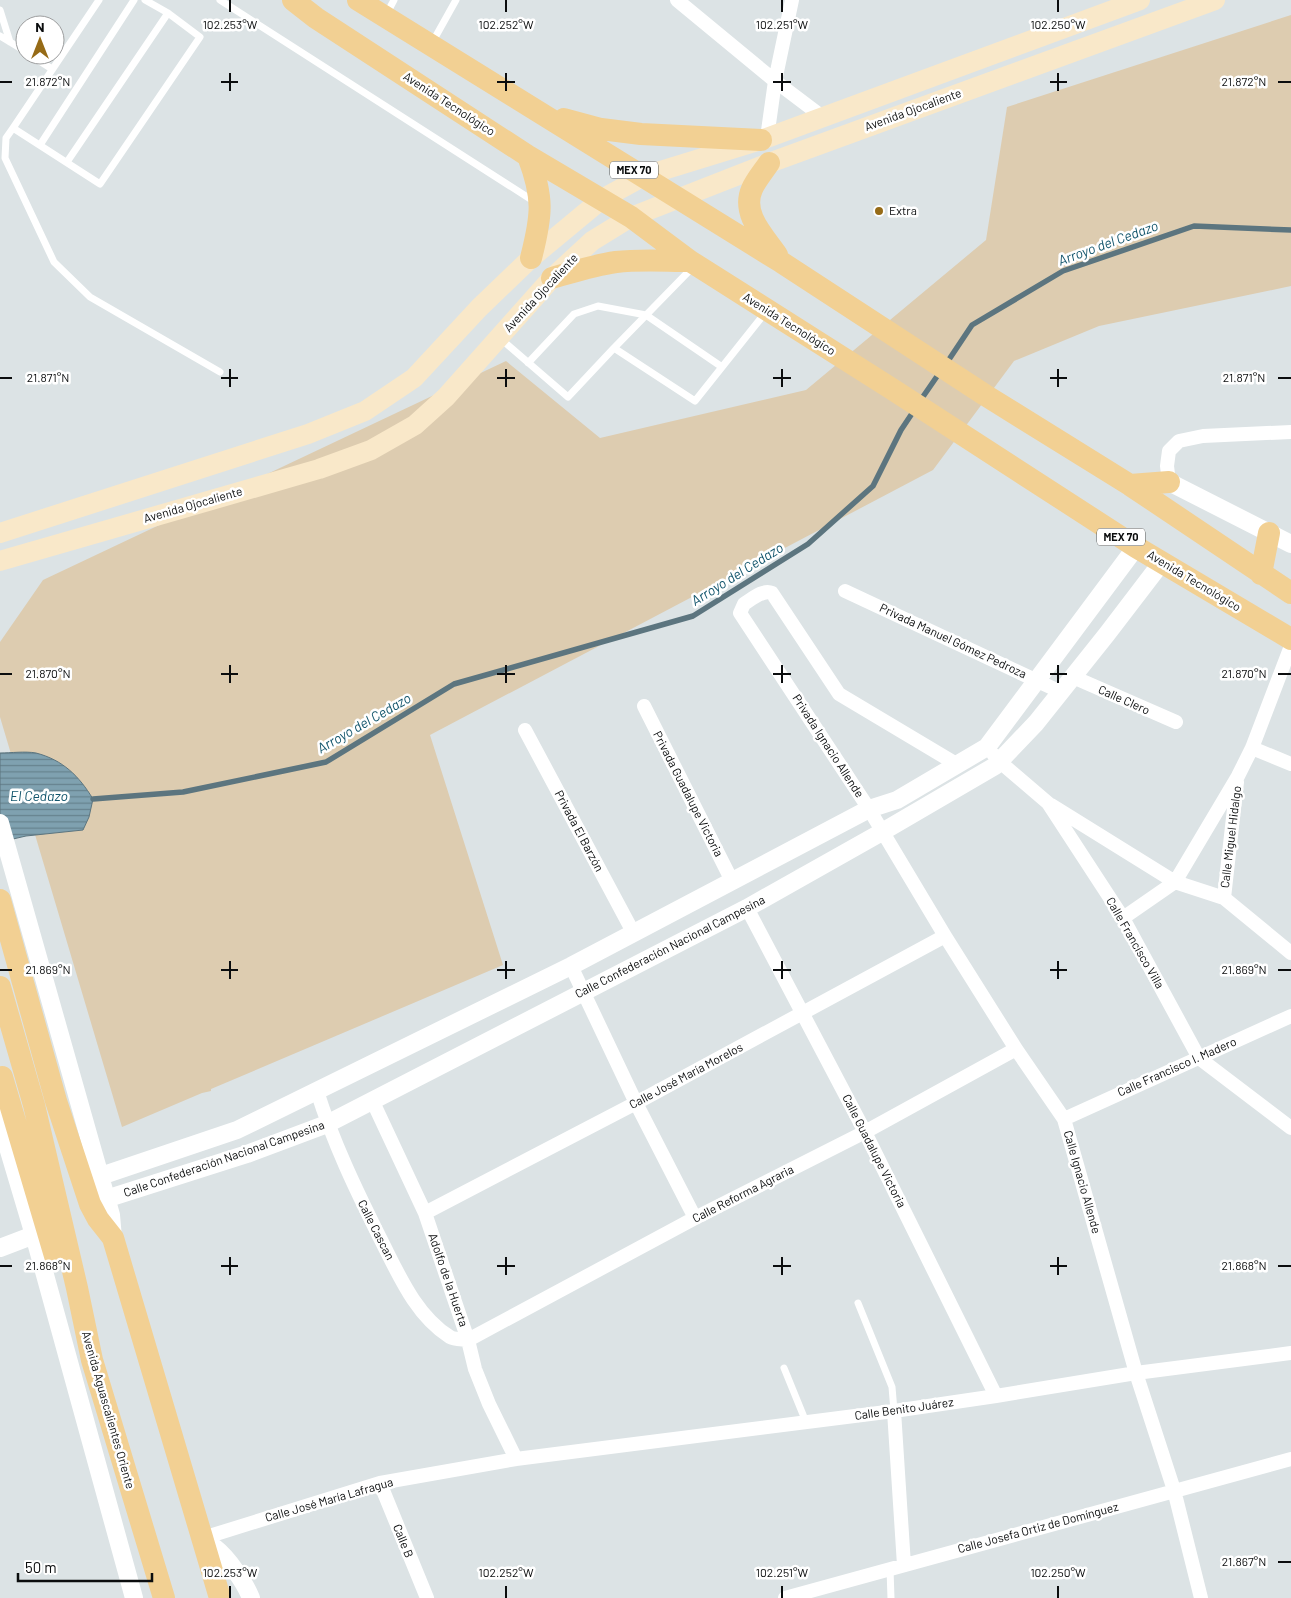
<svg xmlns="http://www.w3.org/2000/svg" width="1291" height="1598" viewBox="0 0 1291 1598" font-family="Barlow,sans-serif">
  <style>
    .grass { fill: #ddccb0 }
    .water { fill: url(#water-rules); stroke: #5c757f }
    .lines { fill: none; stroke-linecap: round; stroke-linejoin: round }
    .stream { stroke: #5c757f; stroke-width: 5.5 }
    .service { stroke: #fff; stroke-width: 7 }
    .minor { stroke: #fff; stroke-width: 14 }
    .tertiary { stroke: #fff; stroke-width: 18 }
    .secondary { stroke: #f9e8c9; stroke-width: 20 }
    .primary { stroke: #f2d093; stroke-width: 22 }
    .ticks { fill: none; stroke: #0b0d0e; stroke-width: 2 }
    .poi-dot { fill: #966b17; stroke: #fff; stroke-width: 2 }
    .labels { text-anchor: middle; stroke-width: 5; stroke-linejoin: round; paint-order: stroke }
    .shield { fill: #fff; stroke: #545656; stroke-width: 1 }
    .shield-label { font-size: 11px; font-weight: bold; fill: #0b0d0e }
    .street-label { font-size: 12px; fill: #0b0d0e; stroke: #fff }
    .poi-label { font-size: 12px; fill: #0b0d0e; stroke: #fff; text-anchor: start }
    .water-label { font-size: 14px; font-style: italic; fill: #12556c; stroke: #fff }
    .ticks-label { font-size: 12px; text-anchor: middle; fill: #0b0d0e; stroke: #fff; stroke-width: 5; stroke-linejoin: round; paint-order: stroke }
  </style>
  <defs>
    <pattern id="water-rules" width="6" height="5" patternUnits="userSpaceOnUse" patternTransform="scale(1.25)"><rect width="6" height="5" fill="#7fa1b0"/><path d="M0 2.5h6" fill="none" stroke="#66828e"/></pattern>
  </defs>
  <rect width="100%" height="100%" fill="#dce3e5"/>
  <path class="grass" d="M 1291,15 L 1291,286 L 1099,326 L 1014,361 L 933,470 L 430,735 L 503,965 L 211,1089 L 211,1091 L 202,1093 L 122,1127 L 0,717 L 0,642 L 43,580 L 506,361 L 600,438 L 806,390 L 986,240 L 1007,107 Z"/>
  <path class="water" d="M 0,753 C 11,753 25,751 36,753 C 63,760 79,776 93,799 L 89,817 L 83,830 L 26,836 L 0,842 Z"/>
  <g class="lines">
    <path class="stream" d="M 946,364 L 972,325 L 1063,271 L 1194,226 L 1291,230
      M 920,401 L 940,372
      M 93,799 L 183,792 L 326,762 L 454,684 L 693,616 L 808,544 L 873,486 L 901,430 L 915,409"/>
    <path class="service" d="M 99,0 L 13,128 L 100,184 L 200,37 L 168,13 L 145,0
      M 220,0 L 535,202
      M 0,10 L 10,42
      M 386,15 L 394,0
      M 0,36 L 25,51
      M 432,43 L 456,0
      M 30,55 L 52,69
      M 13,128 L 6,138 L 5,158 L 54,262 L 90,297 L 220,372
      M 40,145 L 134,0
      M 67,162 L 168,13
      M 501,339 L 568,397 L 614,348 L 695,401 L 765,313
      M 614,348 L 693,267
      M 528,363 L 574,314 L 598,306 L 646,315 L 722,367
      M 858,1303 L 892,1387 L 894,1411
      M 784,1368 L 806,1422
      M 890,1569 L 891,1598"/>
    <path class="minor" d="M 677,0 L 775,81 L 824,118
      M 767,138 L 775,81 L 792,0
      M 1169,482 L 1167,466 L 1169,451 L 1179,441 L 1203,436 L 1291,432
      M 845,591 L 1061,692
      M 1073,677 L 1176,722
      M 644,706 L 732,881
      M 525,730 L 633,932
      M 1252,748 L 1291,764
      M 993,754 L 1000,762 L 1048,803 L 1123,918 L 1199,1058 L 1291,1128
      M 958,765 L 839,694 L 772,593 C 763,589 752,599 744,604 L 740,613 L 869,809 L 945,936 L 1016,1049 L 1064,1119 L 1136,1373 L 1174,1490 L 1201,1598
      M 1051,805 L 1175,882 L 1224,898 L 1291,953
      M 1224,898 L 1237,782
      M 747,908 L 865,1132 L 996,1396
      M 1123,918 L 1175,882 L 1238,776 L 1252,748 L 1291,646
      M 571,966 L 636,1103 L 695,1218
      M 317,1091 C 333,1142 356,1190 380,1238 C 398,1273 415,1315 450,1337 C 455,1340 463,1339 468,1340 L 695,1218 L 865,1132 L 1016,1049
      M 373,1102 L 425,1213 L 468,1340 L 475,1369 L 489,1404 L 516,1459
      M 1064,1119 L 1291,1016
      M 425,1213 L 636,1103 L 945,936
      M 894,1411 L 904,1565
      M 380,1483 L 427,1598
      M 203,1538 L 380,1483 L 516,1459 L 894,1411 L 996,1396 L 1136,1373 L 1291,1353
      M 785,1598 L 1291,1459"/>
    <path class="tertiary" d="M 1169,482 L 1291,544
      M 0,823 L 111,1215 L 113,1238
      M 0,1089 L 0,1106 L 4,1134 L 34,1235 L 134,1598
      M 83,1182 L 237,1130 L 571,966 L 869,809 L 897,800 L 987,747 L 1136,547
      M 90,1204 L 247,1154 L 327,1124 L 747,908 L 882,832 L 995,766 L 1036,723 L 1107,634 L 1162,562
      M 0,1248 L 34,1235
      M 204,1543 C 207,1544 212,1546 215,1548 C 228,1558 245,1583 251,1598"/>
    <path class="secondary" d="M 0,533 L 308,434 L 365,411 L 414,378 L 479,308 L 531,258 L 602,199 L 644,176 L 761,140 L 1140,0
      M 0,561 L 319,469 L 371,450 L 415,425 L 446,397 L 552,278 L 592,241 L 631,217 L 769,163 L 1215,0"/>
    <path class="primary" d="M 293,0 L 316,18 L 528,156 L 631,217 L 690,261 L 892,389 L 1136,547 L 1291,639
      M 358,0 L 781,262 L 985,395 L 1130,485 L 1291,593
      M 564,119 L 601,129 L 641,134 L 761,140
      M 528,156 C 544,198 542,215 531,258
      M 769,163 C 763,172 756,180 752,189 C 741,214 764,236 777,255
      M 552,278 C 573,272 594,265 616,262 C 640,259 665,261 690,261
      M 1130,485 L 1169,482
      M 1261,574 L 1269,533
      M 0,900 L 56,1101 L 90,1204 L 98,1219 L 113,1238 L 220,1598
      M 0,987 L 34,1105 L 77,1288 L 92,1360 L 164,1598
      M 2,1077 L 55,1256"/>
  </g>
  <path class="ticks" d="M 230,0 L 230,12M 506,0 L 506,12M 782,0 L 782,12M 1058,0 L 1058,12M 230,73 L 230,91M 506,73 L 506,91M 782,73 L 782,91M 1058,73 L 1058,91M 0,82 L 12,82M 221,82 L 238,82M 497,82 L 515,82M 773,82 L 791,82M 1050,82 L 1067,82M 1278,82 L 1291,82M 230,369 L 230,387M 506,369 L 506,387M 782,369 L 782,387M 1058,369 L 1058,387M 0,378 L 12,378M 221,378 L 238,378M 497,378 L 515,378M 773,378 L 791,378M 1050,378 L 1067,378M 1278,378 L 1291,378M 230,665 L 230,683M 506,665 L 506,683M 782,665 L 782,683M 1058,665 L 1058,683M 0,674 L 12,674M 221,674 L 238,674M 497,674 L 515,674M 773,674 L 791,674M 1050,674 L 1067,674M 1278,674 L 1291,674M 230,961 L 230,979M 506,961 L 506,979M 782,961 L 782,979M 1058,961 L 1058,979M 0,970 L 12,970M 221,970 L 238,970M 497,970 L 515,970M 773,970 L 791,970M 1050,970 L 1067,970M 1278,970 L 1291,970M 230,1257 L 230,1275M 506,1257 L 506,1275M 782,1257 L 782,1275M 1058,1257 L 1058,1275M 0,1266 L 12,1266M 221,1266 L 238,1266M 497,1266 L 515,1266M 773,1266 L 791,1266M 1050,1266 L 1067,1266M 1278,1266 L 1291,1266M 1278,1562 L 1291,1562M 230,1586 L 230,1598M 506,1586 L 506,1598M 782,1586 L 782,1598M 1058,1586 L 1058,1598"/>
  <circle class="poi-dot" cx="879" cy="211" r="5"/>
  <g class="labels">
    <g class="shield">
      <rect x="610" y="161.5" width="48" height="17" rx="4"/>
      <rect x="1097" y="528.5" width="48" height="17" rx="4"/>
    </g>
    <g class="shield-label">
      <text x="634" y="174">MEX 70</text>
      <text x="1121" y="541">MEX 70</text>
    </g>
    <g class="street-label">
      <text transform="translate(449 104) rotate(33)" y="4">Avenida Tecnológico</text>
      <text transform="translate(913 110) rotate(-20)" y="4">Avenida Ojocaliente</text>
      <text transform="translate(541 293) rotate(-47)" y="4">Avenida Ojocaliente</text>
      <text transform="translate(789 324) rotate(32)" y="4">Avenida Tecnológico</text>
      <text transform="translate(193 505) rotate(-16)" y="4">Avenida Ojocaliente</text>
      <text transform="translate(1194 581) rotate(31)" y="4">Avenida Tecnológico</text>
      <text transform="translate(953 641) rotate(25)" y="4">Privada Manuel Gómez Pedroza</text>
      <text transform="translate(1124 700) rotate(24)" y="4">Calle Clero</text>
      <text transform="translate(828 746) rotate(57)" y="4">Privada Ignacio Allende</text>
      <text transform="translate(688 794) rotate(63)" y="4">Privada Guadalupe Victoria</text>
      <text transform="translate(579 831) rotate(62)" y="4">Privada El Barzón</text>
      <text transform="translate(1231 837) rotate(-83)" y="4">Calle Miguel Hidalgo</text>
      <text transform="translate(1135 943) rotate(60)" y="4">Calle Francisco Villa</text>
      <text transform="translate(670 947) rotate(-27)" y="4">Calle Confederación Nacional Campesina</text>
      <text transform="translate(1177 1067) rotate(-24)" y="4">Calle Francisco I. Madero</text>
      <text transform="translate(686 1076) rotate(-28)" y="4">Calle José María Morelos</text>
      <text transform="translate(874 1151) rotate(63)" y="4">Calle Guadalupe Victoria</text>
      <text transform="translate(224 1159) rotate(-19)" y="4">Calle Confederación Nacional Campesina</text>
      <text transform="translate(1082 1182) rotate(74)" y="4">Calle Ignacio Allende</text>
      <text transform="translate(743 1194) rotate(-27)" y="4">Calle Reforma Agraria</text>
      <text transform="translate(376 1230) rotate(63)" y="4">Calle Cascan</text>
      <text transform="translate(448 1280) rotate(71)" y="4">Adolfo de la Huerta</text>
      <text transform="translate(904 1409) rotate(-8)" y="4">Calle Benito Juárez</text>
      <text transform="translate(108 1410) rotate(74)" y="4">Avenida Aguascalientes Oriente</text>
      <text transform="translate(329 1500) rotate(-16)" y="4">Calle José María Lafragua</text>
      <text transform="translate(1038 1528) rotate(-15)" y="4">Calle Josefa Ortiz de Domínguez</text>
      <text transform="translate(403 1541) rotate(68)" y="4">Calle B</text>
    </g>
    <g class="poi-label">
      <text x="889" y="215">Extra</text>
    </g>
    <g class="water-label">
      <text transform="translate(1108 243) rotate(-20)" y="5">Arroyo del Cedazo</text>
      <text transform="translate(737 574) rotate(-32)" y="5">Arroyo del Cedazo</text>
      <text transform="translate(364 723) rotate(-30)" y="5">Arroyo del Cedazo</text>
      <text x="39" y="801">El Cedazo</text>
    </g>
  </g>
  <g class="ticks-label">
    <text x="230" y="29">102.253°W</text>
    <text x="506" y="29">102.252°W</text>
    <text x="782" y="29">102.251°W</text>
    <text x="1058" y="29">102.250°W</text>
    <text x="48" y="86">21.872°N</text>
    <text x="1244" y="86">21.872°N</text>
    <text x="48" y="382">21.871°N</text>
    <text x="1244" y="382">21.871°N</text>
    <text x="48" y="678">21.870°N</text>
    <text x="1244" y="678">21.870°N</text>
    <text x="48" y="974">21.869°N</text>
    <text x="1244" y="974">21.869°N</text>
    <text x="48" y="1270">21.868°N</text>
    <text x="1244" y="1270">21.868°N</text>
    <text x="1244" y="1566">21.867°N</text>
    <text x="230" y="1577">102.253°W</text>
    <text x="506" y="1577">102.252°W</text>
    <text x="782" y="1577">102.251°W</text>
    <text x="1058" y="1577">102.250°W</text>
  </g>
  <g transform="translate(40 40)"><circle r="24" fill="#ffffff" stroke="#9d9e9f"/>
  <path d="M0-4L9 19L0 12L-9 19Z" fill="#966b17"/>
  <text y="-8" font-size="14" font-weight="bold" text-anchor="middle" fill="#0b0d0e">N</text>
  </g>
  <path d="M18 1573v8h134v-8" fill="none" stroke="#0b0d0e" stroke-width="2.5"/>
  <text x="25" y="1573" font-size="15" fill="#0b0d0e" stroke="#ffffff" stroke-width="4" paint-order="stroke">50 m</text>
</svg>
